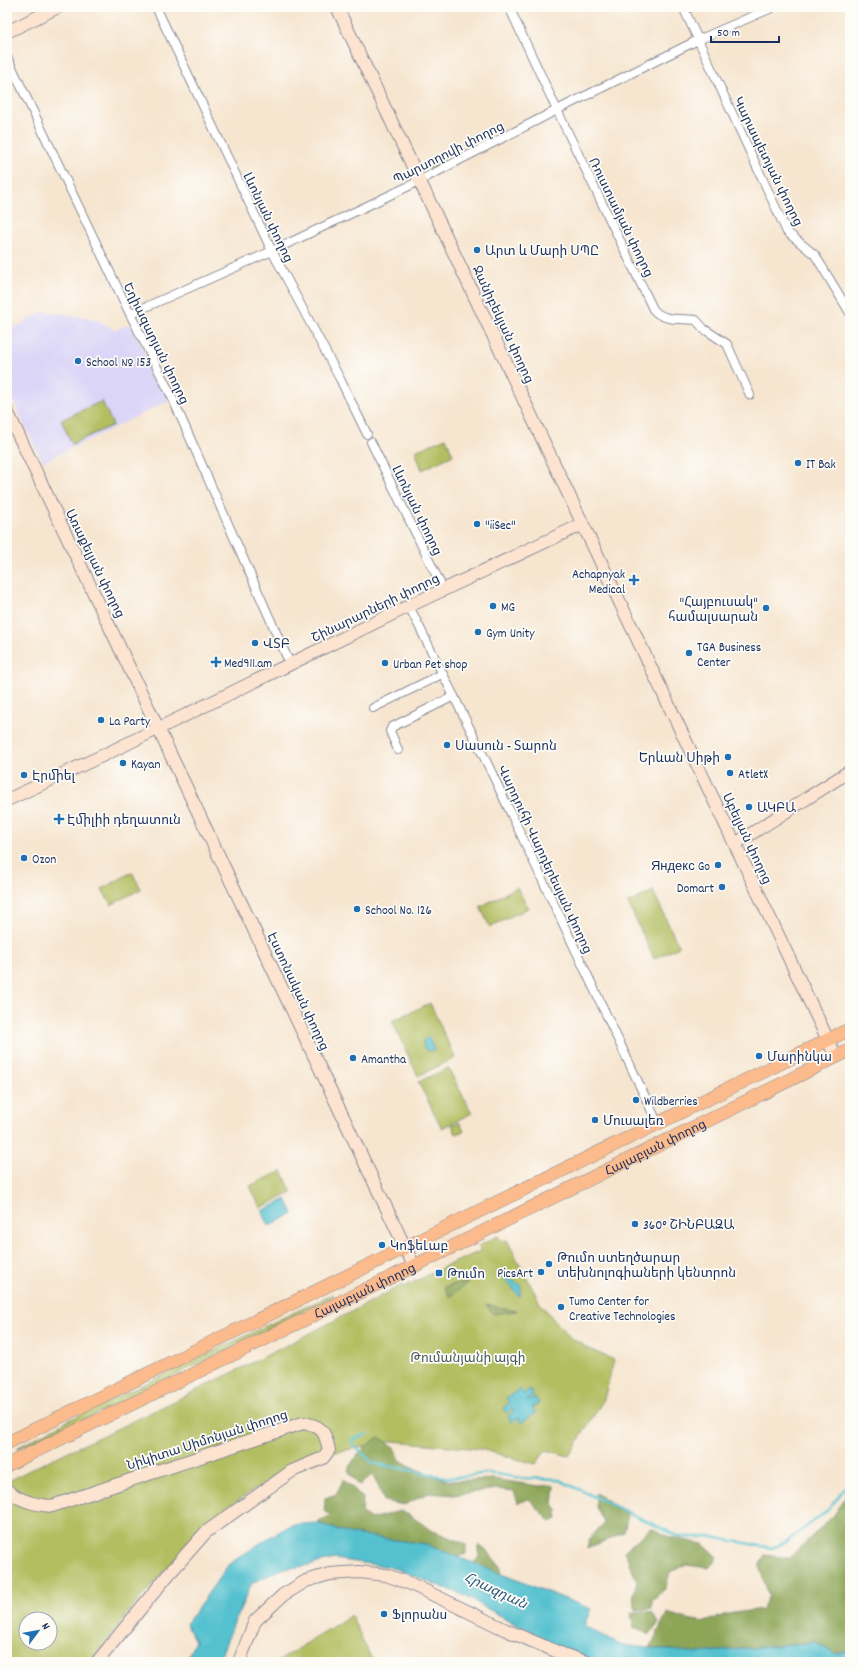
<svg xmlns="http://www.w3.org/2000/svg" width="857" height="1669" viewBox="0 0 857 1669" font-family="Dekko,'Noto Sans Armenian',sans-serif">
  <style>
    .built { fill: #dbd6f7 }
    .green { fill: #b2be60; stroke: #66765f; fill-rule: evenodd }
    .forest { fill: #8da556; stroke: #546a5a }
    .water { fill: #55c1cf; stroke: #387896 }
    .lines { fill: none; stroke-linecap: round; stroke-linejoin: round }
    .stream { stroke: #55c1cf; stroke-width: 2.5 }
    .street-casing { stroke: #888a96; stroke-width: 10 }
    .secondary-casing { stroke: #888a96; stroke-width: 14 }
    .primary-casing { stroke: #888a96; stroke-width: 14 }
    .street { stroke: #fff; stroke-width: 8 }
    .secondary { stroke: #fde4d1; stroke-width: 12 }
    .primary { stroke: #fbbb8c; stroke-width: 13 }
    .poi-dot { fill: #1f6fb2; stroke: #fdfcf7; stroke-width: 1.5 }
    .labels { text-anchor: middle; stroke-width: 3.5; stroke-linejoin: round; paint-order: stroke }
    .street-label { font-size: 13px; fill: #1b2f5e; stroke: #fdfcf7 }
    .poi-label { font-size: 13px; fill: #1b2f5e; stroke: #fdfcf7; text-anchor: start }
    .park-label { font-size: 13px; fill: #485a5f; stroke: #fdfcf7 }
    .water-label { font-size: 14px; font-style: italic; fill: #2c5b80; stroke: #fdfcf7 }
  </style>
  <rect width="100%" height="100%" fill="#fdfcf7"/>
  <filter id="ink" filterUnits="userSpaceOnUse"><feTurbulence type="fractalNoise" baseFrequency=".025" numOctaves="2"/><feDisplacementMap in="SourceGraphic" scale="8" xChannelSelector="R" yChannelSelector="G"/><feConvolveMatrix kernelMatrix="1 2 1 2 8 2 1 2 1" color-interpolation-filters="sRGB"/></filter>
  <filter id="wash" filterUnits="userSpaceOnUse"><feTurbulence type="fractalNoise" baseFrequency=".012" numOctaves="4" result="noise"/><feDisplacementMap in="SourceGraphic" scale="16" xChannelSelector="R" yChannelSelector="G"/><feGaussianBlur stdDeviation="0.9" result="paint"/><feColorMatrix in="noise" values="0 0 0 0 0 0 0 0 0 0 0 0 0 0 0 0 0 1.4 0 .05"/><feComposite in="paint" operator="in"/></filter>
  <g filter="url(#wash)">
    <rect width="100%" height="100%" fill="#f6e5cf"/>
    <path class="built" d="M 44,311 L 95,319 L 115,330 L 130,324 L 169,401 L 43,462 L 7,389 L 7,332 Z"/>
    <path class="green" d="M 102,401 L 113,425 L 72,444 L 61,420 Z
      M 446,438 L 453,455 L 422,470 L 415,451 Z
      M 132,872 L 141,889 L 111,905 L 102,889 Z
      M 517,887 L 528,908 L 490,927 L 480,907 Z
      M 653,891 L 679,947 L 654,959 L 628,903 Z
      M 430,1003 L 455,1058 L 418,1076 L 392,1021 Z
      M 448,1068 L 472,1113 L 442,1128 L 418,1082 Z
      M 459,1122 L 464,1131 L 456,1134 L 452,1125 Z
      M 282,1171 L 292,1193 L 260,1208 L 250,1186 Z
      M 498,1236 L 502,1242 L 507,1240 L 540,1303 L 554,1320 L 571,1338 L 589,1349 L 614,1360 L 604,1399 L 569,1456 L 546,1450 L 536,1464 L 480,1449 L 393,1441 L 304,1458 L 232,1504 L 199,1532 L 126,1615 L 92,1662 L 7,1662 L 7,1482 C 49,1459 92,1441 135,1420 C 225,1377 314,1332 402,1285 L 404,1287 L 446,1266 L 481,1251 L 478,1246 ZM 26,1619 L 50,1619 L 50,1643 L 26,1643 Z
      M 333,1294 L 334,1297 L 105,1410 L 18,1449 L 17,1448 L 67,1421 Z
      M 351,1615 L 373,1662 L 277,1662 Z"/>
    <path class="forest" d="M 443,159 L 445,163 L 430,170 L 428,167 Z
      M 471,1280 L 450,1297 L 444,1287 Z
      M 486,1305 L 517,1311 L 493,1314 Z
      M 379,1437 L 395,1447 L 400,1460 L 416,1469 L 449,1481 L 493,1479 L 539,1486 L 552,1485 L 555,1487 L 553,1504 L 557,1510 L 557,1519 L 551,1522 L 529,1499 L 518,1503 L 514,1491 L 497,1489 L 454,1495 L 428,1493 L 404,1505 L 384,1501 L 378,1485 L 372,1475 L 359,1486 L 348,1470 C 355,1455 365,1446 379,1437 Z
      M 344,1479 L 363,1498 L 362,1513 L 371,1519 L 400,1511 L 409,1515 L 433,1531 L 466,1544 L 466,1554 L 458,1557 L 425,1544 L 351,1534 L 317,1523 L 331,1515 L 324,1511 L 325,1498 L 336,1494 Z
      M 850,1490 L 850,1651 L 836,1654 L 814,1642 L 699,1653 L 650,1648 L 667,1613 L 687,1619 L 705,1622 L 727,1614 L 762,1609 L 769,1596 L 759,1566 L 765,1555 L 789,1558 L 834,1515 Z
      M 596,1493 L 628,1515 L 624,1532 L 587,1549 L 589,1539 L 604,1523 L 596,1507 Z
      M 651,1528 L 670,1537 L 703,1544 L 717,1557 L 709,1568 L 686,1565 L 670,1572 L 665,1589 L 652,1600 L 652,1608 L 636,1610 L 633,1598 L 637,1581 L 624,1551 Z
      M 479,1545 L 490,1554 L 501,1568 L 500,1574 L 474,1564 L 479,1556 Z
      M 643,1611 L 652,1612 L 659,1623 L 649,1635 L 642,1630 L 634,1629 L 631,1613 Z"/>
    <path class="water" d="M 428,1036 L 434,1050 L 428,1051 L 424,1048 L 423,1041 Z
      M 286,1199 L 293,1214 L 269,1226 L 262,1211 Z
      M 499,1273 L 521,1285 L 520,1297 Z
      M 520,1389 L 523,1394 L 530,1389 L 533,1395 L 527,1399 L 528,1401 L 535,1397 L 539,1403 L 532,1407 L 536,1413 L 521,1423 L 518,1418 L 511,1422 L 508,1416 L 514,1411 L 512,1409 L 506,1413 L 503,1408 L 509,1403 L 506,1398 Z
      M 317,1523 L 351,1534 L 425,1544 L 591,1609 L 584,1626 L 620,1645 L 699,1653 L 814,1642 L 836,1654 L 850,1651 L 850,1662 L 600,1662 L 559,1648 L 463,1595 L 391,1567 L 335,1559 L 305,1566 L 282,1569 L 252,1583 L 236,1618 L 220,1658 L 211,1662 L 186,1662 L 195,1641 L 186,1624 L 229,1564 L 265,1540 L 291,1525 Z"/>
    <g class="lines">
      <path class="stream" d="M 368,1434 L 353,1439 L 352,1444 L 373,1463 L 449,1478 L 489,1473 L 522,1478 L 557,1479 L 680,1537 L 712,1537 L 772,1548 L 786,1542 L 827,1511 L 850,1482"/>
    </g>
  </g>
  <g filter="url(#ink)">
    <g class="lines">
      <defs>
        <path id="street" d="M 156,7 L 272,251 L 340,379 L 367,434
          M 509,7 L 557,110 L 653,309 C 663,322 682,318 696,320 L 704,329 L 727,344 L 750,395
          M 683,7 L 787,232 L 815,255 L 850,313
          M 7,57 L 130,314 L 171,395 L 290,664
          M 130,314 L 272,251 L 409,186 L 557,110 L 698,40 L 774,7
          M 371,442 L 443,589
          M 409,606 L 488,765 L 658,1124
          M 373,708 L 442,674
          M 398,750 L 390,731 L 392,727 L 454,696"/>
        <path id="secondary" d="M 337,7 L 836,1057
          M 7,32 L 58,7
          M 7,411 L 414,1266
          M 7,800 L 106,754 L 409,606 L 583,524
          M 735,844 L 850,771
          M 7,1490 C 20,1501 35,1505 52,1506 L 303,1423 C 322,1426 325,1431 329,1450 L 323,1458 L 292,1471 L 206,1532 L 168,1575 L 97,1662
          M 239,1662 L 255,1621 L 283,1595 L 306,1581 L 330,1574 L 359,1572 L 386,1575 L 411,1584 L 506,1630 L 565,1655 L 586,1662"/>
        <g id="primary">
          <path d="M 7,1443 L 850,1029"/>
          <path id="s1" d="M 7,1465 L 414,1266 L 850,1050"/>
        </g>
      </defs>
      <use href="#street" class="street-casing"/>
      <use href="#secondary" class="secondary-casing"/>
      <use href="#primary" class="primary-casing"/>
      <use href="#street" class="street"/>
      <use href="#secondary" class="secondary"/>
      <use href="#primary" class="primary"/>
    </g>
  </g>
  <g class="poi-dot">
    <circle cx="477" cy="250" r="4"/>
    <circle cx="78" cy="361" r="4"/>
    <circle cx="798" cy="463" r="4"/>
    <circle cx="477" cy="524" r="4"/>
    <path d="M632 574h4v4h4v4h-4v4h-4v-4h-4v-4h4z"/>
    <circle cx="493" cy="606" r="4"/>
    <circle cx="766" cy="608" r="4"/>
    <circle cx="478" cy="632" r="4"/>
    <circle cx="255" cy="643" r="4"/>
    <circle cx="689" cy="653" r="4"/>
    <path d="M214 656h4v4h4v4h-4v4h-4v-4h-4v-4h4z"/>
    <circle cx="385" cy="663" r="4"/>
    <circle cx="101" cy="720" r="4"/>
    <circle cx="447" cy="745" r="4"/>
    <circle cx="728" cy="757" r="4"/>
    <circle cx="123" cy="763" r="4"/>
    <circle cx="730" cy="773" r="4"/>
    <circle cx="24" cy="775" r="4"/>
    <circle cx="749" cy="807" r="4"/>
    <path d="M57 813h4v4h4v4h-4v4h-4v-4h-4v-4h4z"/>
    <circle cx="24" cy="858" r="4"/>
    <circle cx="718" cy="865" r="4"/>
    <circle cx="722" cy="887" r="4"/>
    <circle cx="357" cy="909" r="4"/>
    <circle cx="759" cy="1056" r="4"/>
    <circle cx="353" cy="1058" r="4"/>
    <circle cx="636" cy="1100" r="4"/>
    <circle cx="595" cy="1120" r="4"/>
    <circle cx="635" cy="1224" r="4"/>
    <circle cx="382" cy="1245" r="4"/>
    <circle cx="549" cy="1264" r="4"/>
    <circle cx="541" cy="1272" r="4"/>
    <rect x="435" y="1269" width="8" height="8" rx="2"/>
    <circle cx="561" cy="1307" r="4"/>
    <circle cx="384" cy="1614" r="4"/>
  </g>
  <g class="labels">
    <g class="street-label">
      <text transform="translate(448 152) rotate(-27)" y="5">Պարսողովի փողոց</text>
      <text transform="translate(769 161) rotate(64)" y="5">Կարապետյան փողոց</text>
      <text transform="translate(269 217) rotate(64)" y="5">Լևոնյան փողոց</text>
      <text transform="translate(622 217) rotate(64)" y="5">Ռուստամյան փողոց</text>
      <text transform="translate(504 324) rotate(65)" y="5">Ջանիբեկյան փողոց</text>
      <text transform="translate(157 343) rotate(64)" y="5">Եղիազարյան փողոց</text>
      <text transform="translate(418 510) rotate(64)" y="5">Լևոնյան փողոց</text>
      <text transform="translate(96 563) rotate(64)" y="5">Առաքելյան փողոց</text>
      <text transform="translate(375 607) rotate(-26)" y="5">Շինարարների փողոց</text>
      <text transform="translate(748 838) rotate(65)" y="5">Աբելյան փողոց</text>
      <text transform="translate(546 859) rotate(65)" y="5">Վարդուհի Վարդերեսյան փողոց</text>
      <text transform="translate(299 991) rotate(65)" y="5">Էստոնական փողոց</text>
      <text dy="5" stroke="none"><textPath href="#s1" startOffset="722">Հալաբյան փողոց</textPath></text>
      <text dy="5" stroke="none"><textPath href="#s1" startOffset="398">Հալաբյան փողոց</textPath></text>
      <text transform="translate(207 1439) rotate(-18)" y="5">Նիկիտա Սիմոնյան փողոց</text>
    </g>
    <g class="poi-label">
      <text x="485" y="255">Արտ և Մարի ՍՊԸ</text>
      <text x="86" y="366">School № 153</text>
      <text x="806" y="468">IT Bak</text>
      <text x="485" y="529">"iiSec"</text>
      <text x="625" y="578" text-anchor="end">Achapnyak<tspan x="625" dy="15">Medical</tspan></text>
      <text x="758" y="606" text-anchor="end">"Հայբուսակ"<tspan x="758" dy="15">համալսարան</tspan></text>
      <text x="501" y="611">MG</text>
      <text x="486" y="637">Gym Unity</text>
      <text x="263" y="648">ՎՏԲ</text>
      <text x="697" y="651">TGA Business<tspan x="697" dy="15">Center</tspan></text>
      <text x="224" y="667">Med911.am</text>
      <text x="393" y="668">Urban Pet shop</text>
      <text x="109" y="725">La Party</text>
      <text x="455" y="750">Սասուն - Տարոն</text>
      <text x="720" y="762" text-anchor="end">Երևան Սիթի</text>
      <text x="131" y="768">Kayan</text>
      <text x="738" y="778">AtletX</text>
      <text x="32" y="780">Էրմիել</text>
      <text x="757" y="812">ԱԿԲԱ</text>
      <text x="67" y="824">Էմիլիի դեղատուն</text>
      <text x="32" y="863">Ozon</text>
      <text x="710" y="870" text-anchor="end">Яндекс Go</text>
      <text x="714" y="892" text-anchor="end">Domart</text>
      <text x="365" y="914">School No. 126</text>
      <text x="767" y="1061">Մարինկա</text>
      <text x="361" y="1063">Amantha</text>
      <text x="644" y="1105">Wildberries</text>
      <text x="603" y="1125">Մուսալեռ</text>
      <text x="643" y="1229">360° ՇԻՆԲԱԶԱ</text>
      <text x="390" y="1250">ԿոֆեԼաբ</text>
      <text x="557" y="1262">Թումո ստեղծարար<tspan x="557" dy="15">տեխնոլոգիաների կենտրոն</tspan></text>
      <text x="533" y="1277" text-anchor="end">PicsArt</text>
      <text x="447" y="1278">Թումո</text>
      <text x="569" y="1305">Tumo Center for<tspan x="569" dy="15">Creative Technologies</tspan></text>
      <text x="392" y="1619">Ֆլորանս</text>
    </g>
    <g class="park-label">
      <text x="468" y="1362">Թումանյանի այգի</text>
    </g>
    <g class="water-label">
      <text transform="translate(496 1590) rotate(25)" y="5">Հրազդան</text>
    </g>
  </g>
  <rect width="857" height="1669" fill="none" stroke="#fdfcf7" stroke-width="24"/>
  <g transform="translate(38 1631) rotate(58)"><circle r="19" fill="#fdfcf7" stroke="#a3aaba"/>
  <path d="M0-3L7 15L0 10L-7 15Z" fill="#1f6fb2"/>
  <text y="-6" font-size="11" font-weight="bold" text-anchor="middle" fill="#1b2f5e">N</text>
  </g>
  <path d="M711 36v6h68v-6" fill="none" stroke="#1b2f5e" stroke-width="2"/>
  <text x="717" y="36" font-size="12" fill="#1b2f5e" stroke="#fdfcf7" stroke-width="3" paint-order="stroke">50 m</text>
</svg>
